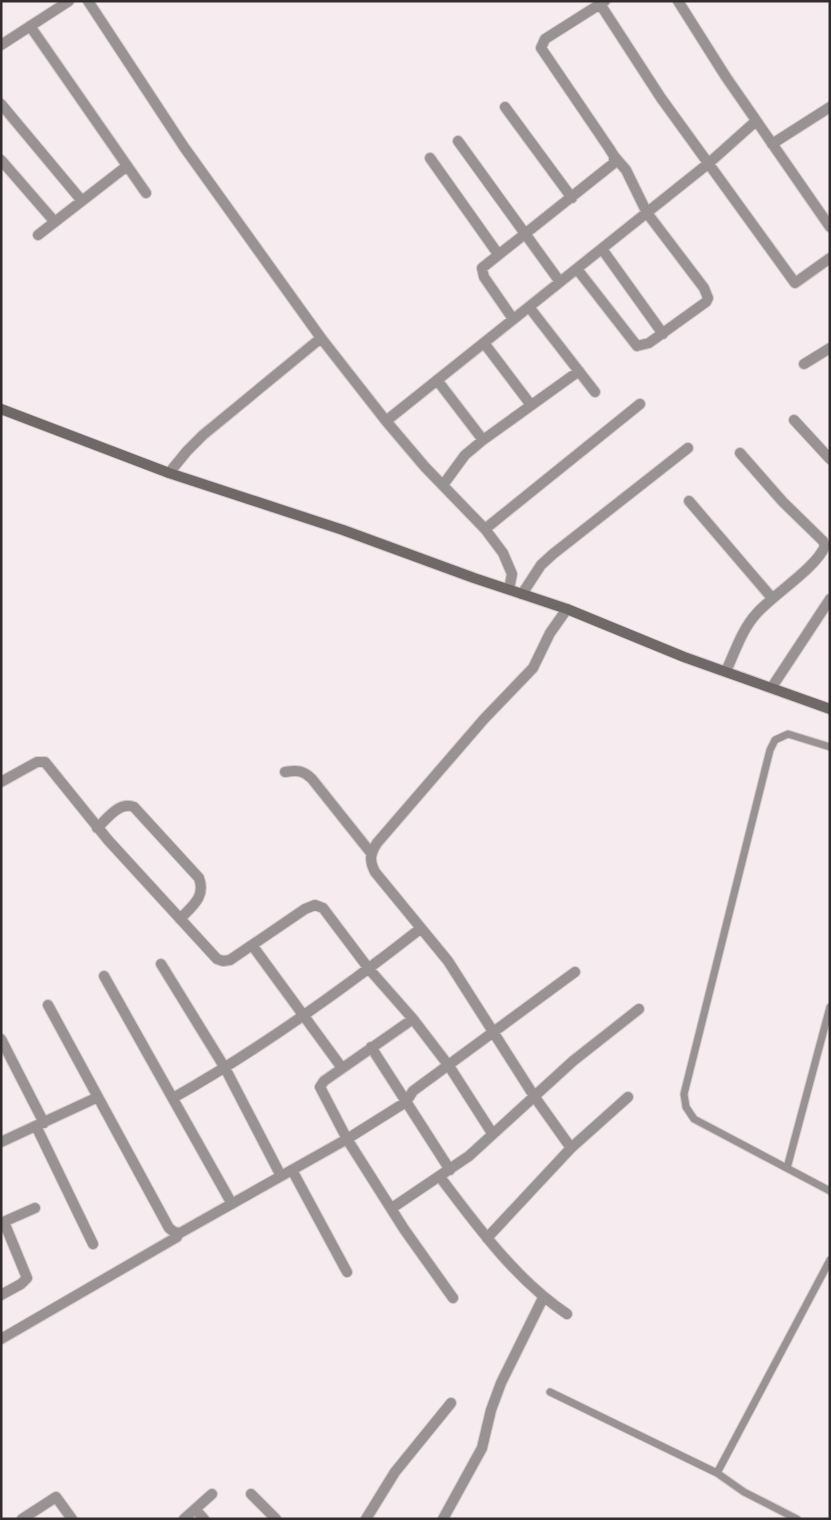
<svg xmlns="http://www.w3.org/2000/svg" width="831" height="1520" viewBox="0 0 831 1520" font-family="Rubik,sans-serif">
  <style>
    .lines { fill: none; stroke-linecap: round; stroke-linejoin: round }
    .lane-casing { stroke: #d3c9cc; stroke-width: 9 }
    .street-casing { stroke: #d3c9cc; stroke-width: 12 }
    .secondary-casing { stroke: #d3c9cc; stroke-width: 12 }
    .lane { stroke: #989392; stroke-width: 7 }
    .street { stroke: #989392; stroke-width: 10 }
    .secondary { stroke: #6e6867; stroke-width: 10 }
  </style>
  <rect width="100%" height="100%" fill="#f6ebee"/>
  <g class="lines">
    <defs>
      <path id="lane" d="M 830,747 L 788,734 L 775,740 L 770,750 L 684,1094 L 686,1107 L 694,1119 L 830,1191
        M 787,1168 L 830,1007
        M 550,1392 L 717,1473 L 744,1492 L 797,1519
        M 717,1473 L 830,1260"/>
      <path id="street" d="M 88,1 L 184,147 L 321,338 L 386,421 L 425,467 L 485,529 L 503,553 L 512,574 L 509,589
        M 678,1 L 726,77 L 830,227
        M 600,4 L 661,98 L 795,283 L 830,258
        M 30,26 L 146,193
        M 1,45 L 69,1
        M 1,104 L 82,201
        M 505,107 L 572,198
        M 458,141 L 560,282
        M 772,144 L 830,107
        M 430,158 L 498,254
        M 1,160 L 54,221
        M 38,235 L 127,166
        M 602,249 L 663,334
        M 577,269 L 637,346 L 649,343 L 706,302 L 708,298 L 704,288 L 647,213 L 626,170 L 614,156
        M 529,307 L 595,392
        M 513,319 L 484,277 L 482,268 L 614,163 L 614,156 L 609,148 L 541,48 L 545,39 L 605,1
        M 484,343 L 531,405
        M 804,364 L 830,348
        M 437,380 L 483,440
        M 794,420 L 830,459
        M 386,421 L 709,163 L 756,121
        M 169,473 L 187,451 L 203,435 L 321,338
        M 443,485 L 465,455 L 483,440 L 579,371
        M 689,501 L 772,598
        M 485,529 L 640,404
        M 522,594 L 541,565 L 553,554 L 688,448
        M 567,609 L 550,633 L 533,668 L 484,719 L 377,843 C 370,854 369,860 375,872 L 448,961 L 534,1096 L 571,1148
        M 726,671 C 735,652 742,629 757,613 C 774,594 816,568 825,546 L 823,541 L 783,502 L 740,453
        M 772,687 L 830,599
        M 285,772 C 297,770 303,770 312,779 L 371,853
        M 1,782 L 37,762 L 45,762 L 108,840 L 217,959 L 223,961 L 230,960 L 305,909 L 315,905 L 323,908 L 369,969 L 413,1019 L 449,1066 L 492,1133
        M 97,828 C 107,819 119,801 134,807 L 199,878 C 206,897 192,906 180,919
        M 252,945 L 342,1068
        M 161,964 L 225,1068 L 281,1176
        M 104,976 L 232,1204
        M 48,1005 L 169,1228 L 174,1232 L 180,1233 L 347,1139 L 406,1102 L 413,1091 L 575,972
        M 413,1019 L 324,1081 L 320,1087 L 347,1139 L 404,1229 L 453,1298
        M 1,1039 L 44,1123
        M 371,1047 L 450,1170
        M 173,1098 C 260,1049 341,991 420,929
        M 36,1126 L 93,1244
        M 1,1142 L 98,1097
        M 292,1170 L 347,1272
        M 440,1177 C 478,1227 515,1279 567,1314
        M 392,1208 L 469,1156 L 573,1061 L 639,1009
        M 1,1223 L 35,1208
        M 487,1238 L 571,1148 L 628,1097
        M 1,1295 L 21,1284 L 27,1278 L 4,1222
        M 1,1339 L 177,1237
        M 251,1494 L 276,1519
        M 195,1509 L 204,1519
        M 22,1519 L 56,1497 L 72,1519
        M 184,1519 L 212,1494
        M 366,1519 L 395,1472 L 451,1403
        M 443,1519 L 482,1448 L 491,1410 L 501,1383 L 543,1298"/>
      <path id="secondary" d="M 1,409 L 169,473 L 343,530 L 474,578 L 567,609 L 684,657 L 830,709"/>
    </defs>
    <use href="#lane" class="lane-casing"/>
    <use href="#street" class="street-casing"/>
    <use href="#secondary" class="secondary-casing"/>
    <use href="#lane" class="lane"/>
    <use href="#street" class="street"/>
    <use href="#secondary" class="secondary"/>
  </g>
  <rect width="831" height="1520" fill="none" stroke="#322e2f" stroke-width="5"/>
</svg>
